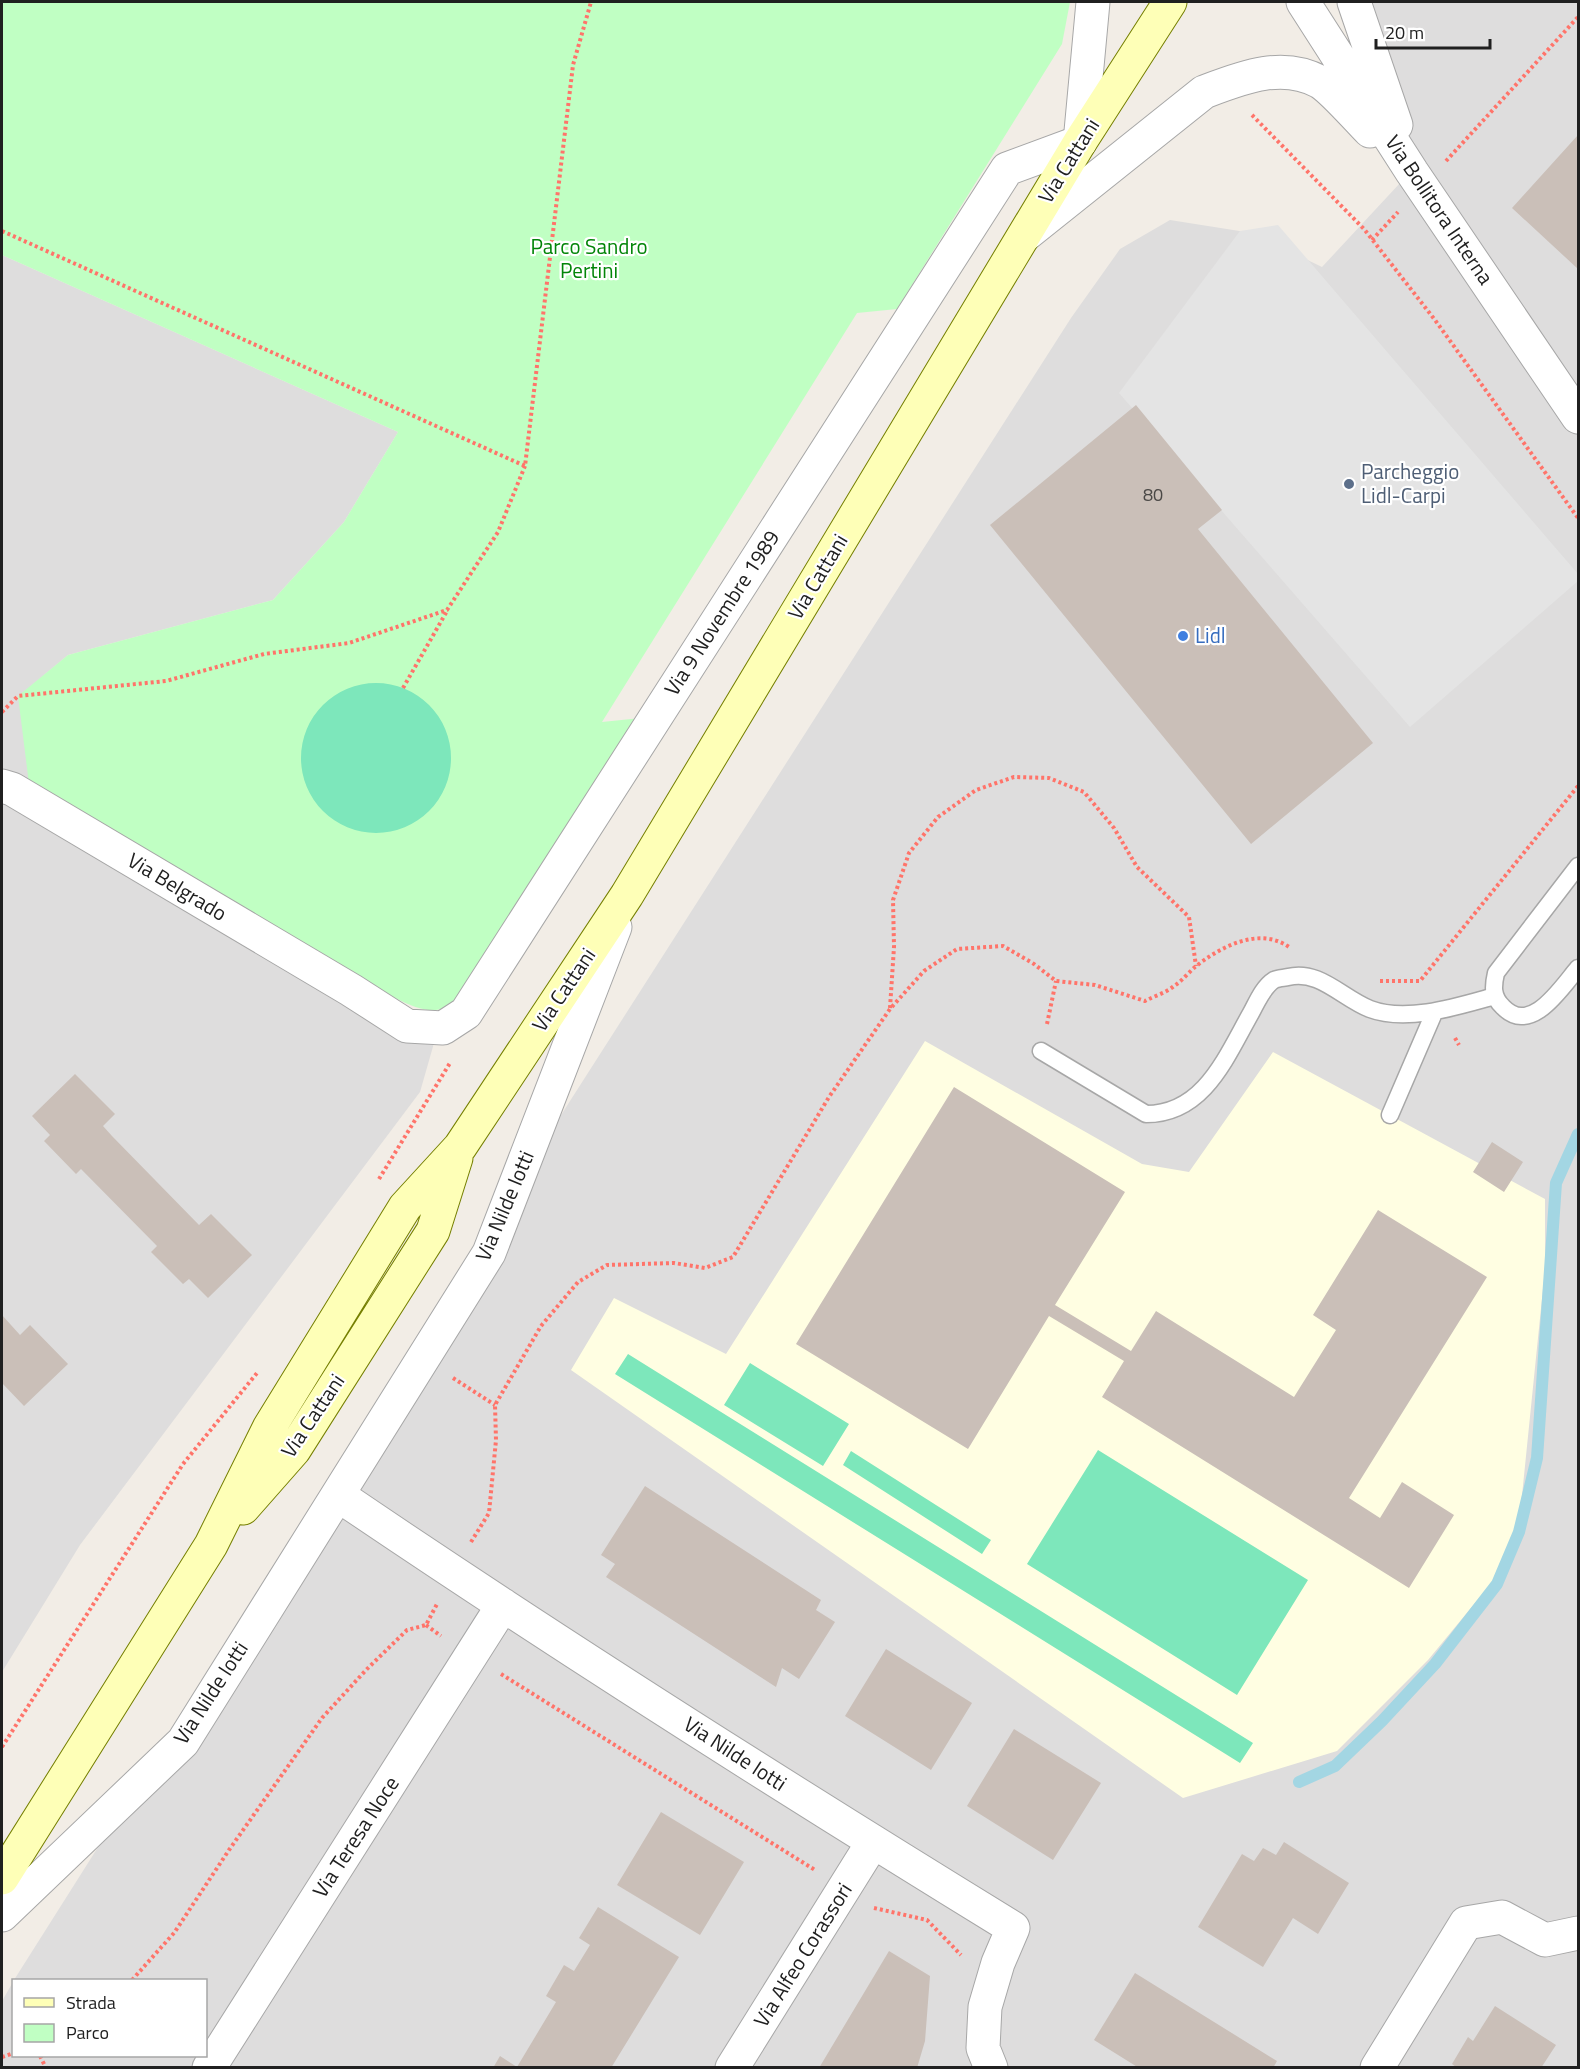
<svg xmlns="http://www.w3.org/2000/svg" width="1580" height="2069" viewBox="0 0 1580 2069" font-family="'Titillium Web',sans-serif">
  <style>
    .residential { fill: #dedddd }
    .education { fill: #fffee2 }
    .park { fill: #c0ffc3 }
    .pitch { fill: #7de7bb }
    .parking { fill: #e4e4e4 }
    .lines { fill: none; stroke-linecap: round; stroke-linejoin: round }
    .stream { stroke: #a3d6e3; stroke-width: 12 }
    .building { fill: #cabfb8 }
    .service-casing { stroke: #a7a7a7; stroke-width: 19 }
    .minor-casing { stroke: #a7a7a7; stroke-width: 35 }
    .tertiary-casing { stroke: #a7a7a7; stroke-width: 35 }
    .secondary-casing { stroke: #757f00; stroke-width: 35 }
    .path { stroke: #ff746a; stroke-width: 4; stroke-dasharray: 3 3; stroke-linecap: butt }
    .service { stroke: #fff; stroke-width: 16 }
    .minor { stroke: #fff; stroke-width: 33 }
    .tertiary { stroke: #fff; stroke-width: 33 }
    .secondary { stroke: #feffb7; stroke-width: 33 }
    .service-dot { fill: #5c6f8a; stroke: #fff; stroke-width: 2 }
    .shop-dot { fill: #3f7fe0; stroke: #fff; stroke-width: 2 }
    .labels { text-anchor: middle; stroke-width: 4.5; stroke-linejoin: round; paint-order: stroke }
    .number-label { font-size: 18px; fill: #4a4846 }
    .street-label { font-size: 21px; fill: #202020; stroke: #fff }
    .park-label { font-size: 21px; fill: #028508; stroke: #fff }
    .service-label { font-size: 21px; fill: #4e5e75; stroke: #fff; text-anchor: start }
    .shop-label { font-size: 21px; fill: #366cbe; stroke: #fff; text-anchor: start }
  </style>
  <rect width="100%" height="100%" fill="#f2ede6"/>
  <path class="residential" d="M 1367,2 L 1578,2 L 1578,2067 L 2,2068 L 2,2001 L 13,1982 L 14,2056 L 206,2056 L 206,1980 L 14,1980 L 570,1101 L 1071,318 L 1120,249 L 1170,220 L 1252,233 L 1322,267 L 1414,168 Z
    M 2,255 L 398,432 L 344,522 L 273,600 L 68,655 L 18,697 L 436,1036 L 420,1092 L 80,1545 L 2,1672 Z"/>
  <path class="education" d="M 925,1041 L 1142,1164 L 1189,1172 L 1273,1052 L 1545,1199 L 1545,1269 L 1520,1515 L 1494,1580 L 1428,1660 L 1337,1751 L 1183,1798 L 571,1370 L 614,1298 L 726,1354 Z"/>
  <path class="park" d="M 2,2 L 1070,2 L 1062,44 L 897,309 L 857,313 L 602,722 L 641,718 L 464,1001 C 434,1015 424,1012 395,998 L 29,784 L 18,696 L 68,655 L 273,600 L 344,522 L 398,432 L 2,255 Z"/>
  <path class="pitch" d="M301 758a75 75 0 1 1 150 0a75 75 0 1 1-150 0Z
    M 628,1354 L 1253,1743 L 1240,1763 L 615,1374 Z
    M 750,1363 L 849,1424 L 823,1466 L 724,1405 Z
    M 1098,1450 L 1308,1580 L 1237,1695 L 1027,1564 Z
    M 851,1451 L 991,1540 L 982,1554 L 843,1465 Z"/>
  <path class="parking" d="M 1278,225 L 1578,574 L 1578,581 L 1410,727 L 1119,393 L 1240,231 Z"/>
  <g class="lines">
    <path class="stream" d="M 1299,1782 L 1335,1766 L 1382,1721 L 1435,1664 L 1497,1584 L 1519,1532 L 1537,1458 L 1556,1183 L 1578,1134"/>
  </g>
  <path class="building" d="M 1578,135 L 1578,269 L 1512,208 Z
    M 1136,405 L 1222,510 L 1198,529 L 1373,743 L 1251,844 L 990,525 Z
    M 75,1074 L 115,1114 L 103,1126 L 112,1136 L 199,1225 L 211,1214 L 252,1255 L 208,1298 L 189,1279 L 183,1284 L 151,1252 L 157,1246 L 81,1169 L 76,1174 L 44,1141 L 50,1135 L 32,1116 Z
    M 954,1087 L 1125,1192 L 1055,1305 L 1131,1351 L 1156,1311 L 1294,1397 L 1336,1330 L 1313,1315 L 1378,1210 L 1487,1277 L 1349,1498 L 1380,1518 L 1402,1482 L 1454,1515 L 1409,1588 L 1102,1397 L 1124,1361 L 1049,1316 L 968,1449 L 796,1344 Z
    M 1492,1142 L 1523,1162 L 1504,1192 L 1473,1172 Z
    M 2,1315 L 20,1335 L 30,1325 L 68,1364 L 24,1406 L 2,1383 Z
    M 645,1486 L 821,1600 L 816,1610 L 835,1622 L 799,1679 L 782,1668 L 776,1687 L 606,1577 L 615,1564 L 601,1555 Z
    M 886,1649 L 972,1703 L 931,1770 L 845,1716 Z
    M 1014,1729 L 1101,1783 L 1053,1860 L 967,1806 Z
    M 661,1812 L 744,1862 L 700,1935 L 617,1885 Z
    M 1284,1842 L 1349,1883 L 1318,1934 L 1293,1918 L 1263,1967 L 1198,1927 L 1242,1854 L 1254,1861 L 1263,1848 L 1276,1855 Z
    M 598,1907 L 679,1957 L 611,2068 L 493,2068 L 500,2056 L 517,2067 L 556,2002 L 546,1996 L 564,1965 L 574,1971 L 590,1945 L 579,1938 Z
    M 889,1951 L 930,1976 L 925,2041 L 917,2068 L 819,2068 Z
    M 1135,1973 L 1277,2061 L 1273,2068 L 1139,2068 L 1094,2040 Z
    M 1495,2006 L 1556,2045 L 1541,2068 L 1457,2068 L 1452,2064 L 1468,2037 L 1473,2041 Z"/>
  <g class="lines">
    <defs>
      <path id="service" d="M 1578,866 L 1496,973 C 1493,986 1492,997 1503,1007 C 1531,1036 1561,988 1578,968
        M 1041,1051 L 1146,1114 C 1204,1114 1226,1057 1251,1013 C 1257,1002 1263,987 1274,980 C 1278,978 1284,978 1288,977 C 1319,969 1342,998 1370,1009 C 1407,1023 1459,1006 1495,996
        M 1390,1115 L 1434,1013"/>
      <path id="minor" d="M 2,786 L 12,789 L 351,990 L 407,1026 L 443,1028 L 466,1013 L 1007,169 L 1080,142
        M 338,1495 C 559,1645 785,1788 1013,1928 L 998,1963 L 985,2007 L 983,2048 L 991,2068
        M 2,1915 L 183,1742 L 489,1253 L 615,927
        M 209,2068 L 503,1605
        M 732,2068 L 873,1842
        M 1377,2068 L 1466,1923 L 1502,1917 L 1545,1940 L 1578,1933"/>
      <path id="tertiary" d="M 1303,2 L 1412,172 L 1578,417
        M 1354,2 L 1396,125
        M 1080,142 L 1093,2
        M 1025,235 L 1204,92 C 1241,78 1282,61 1320,82 C 1333,90 1358,119 1370,131"/>
      <path id="secondary" d="M 243,1508 L 294,1450 L 433,1231 L 456,1158
        M 2,1878 L 211,1545 L 269,1428 L 405,1207 L 460,1147 L 627,895 L 1080,142 L 1170,2"/>
    </defs>
    <use href="#service" class="service-casing"/>
    <use href="#minor" class="minor-casing"/>
    <use href="#tertiary" class="tertiary-casing"/>
    <use href="#secondary" class="secondary-casing"/>
    <path class="path" d="M 1252,115 L 1364,229 L 1435,320 L 1578,518
      M 1446,161 L 1578,17
      M 2,231 L 525,466 L 573,65 L 591,2
      M 1372,240 L 1398,212
      M 403,688 L 447,611
      M 2,712 L 18,696 L 166,681 L 264,654 L 349,643 L 447,610 L 498,532 L 525,466
      M 1380,981 L 1420,981 L 1578,786
      M 890,1008 L 894,947 L 893,900 L 909,853 L 938,817 L 976,790 L 1014,777 L 1049,778 L 1084,792 L 1114,828 L 1137,867 L 1189,917 L 1196,966
      M 1047,1024 L 1056,981
      M 1455,1038 L 1459,1045
      M 379,1179 L 450,1063
      M 453,1378 L 495,1405
      M 471,1542 L 489,1513 L 496,1440 L 495,1405 L 541,1326 L 578,1282 L 607,1265 L 674,1263 L 705,1268 L 733,1257 L 829,1097 L 890,1009 L 924,971 L 957,949 L 1003,946 L 1034,964 L 1056,981 L 1095,985 L 1145,1001 C 1154,996 1166,993 1174,986 C 1182,981 1188,973 1195,967 C 1220,947 1259,926 1289,947
      M 426,1625 L 441,1636
      M 501,1674 L 815,1870
      M 2,1747 L 183,1464 L 257,1373
      M 874,1908 L 927,1920 L 961,1955
      M 132,1980 L 174,1933 L 229,1850 L 322,1718 L 366,1670 L 407,1630 L 426,1625 L 437,1604
      M 40,2056 L 46,2068
      M 2,2057 L 14,2053"/>
    <use href="#service" class="service"/>
    <use href="#minor" class="minor"/>
    <use href="#tertiary" class="tertiary"/>
    <use href="#secondary" class="secondary"/>
  </g>
  <circle class="service-dot" cx="1349" cy="484" r="6"/>
  <circle class="shop-dot" cx="1183" cy="636" r="6"/>
  <g class="labels">
    <g class="number-label">
      <text x="1153" y="501">80</text>
    </g>
    <g class="street-label">
      <text transform="translate(1069 161) rotate(-58)" y="7">Via Cattani</text>
      <text transform="translate(1439 210) rotate(56)" y="7">Via Bollitora Interna</text>
      <text transform="translate(818 577) rotate(-59)" y="7">Via Cattani</text>
      <text transform="translate(722 613) rotate(-57)" y="7">Via 9 Novembre 1989</text>
      <text transform="translate(177 887) rotate(31)" y="7">Via Belgrado</text>
      <text transform="translate(564 990) rotate(-56)" y="7">Via Cattani</text>
      <text transform="translate(505 1206) rotate(-67)" y="7">Via Nilde Iotti</text>
      <text transform="translate(313 1416) rotate(-56)" y="7">Via Cattani</text>
      <text transform="translate(211 1693) rotate(-57)" y="7">Via Nilde Iotti</text>
      <text transform="translate(735 1754) rotate(33)" y="7">Via Nilde Iotti</text>
      <text transform="translate(356 1837) rotate(-57)" y="7">Via Teresa Noce</text>
      <text transform="translate(803 1955) rotate(-58)" y="7">Via Alfeo Corassori</text>
    </g>
    <g class="park-label">
      <text x="589" y="254">Parco Sandro<tspan x="589" dy="24">Pertini</tspan></text>
    </g>
    <g class="service-label">
      <text x="1361" y="479">Parcheggio<tspan x="1361" dy="24">Lidl-Carpi</tspan></text>
    </g>
    <g class="shop-label">
      <text x="1195" y="643">Lidl</text>
    </g>
  </g>
  <rect width="1580" height="2069" fill="none" stroke="#202020" stroke-width="6"/>
  <rect x="12" y="1979" width="195" height="78" fill="#ffffff" stroke="#a6a6a6" stroke-width="1.5"/>
  <rect x="24" y="1998" width="30" height="9" fill="#feffb7" stroke="#a6a6a6" stroke-width="1.5"/>
  <text x="66" y="2009" font-size="18" fill="#202020">Strada</text>
  <rect x="24" y="2024" width="30" height="18" fill="#c0ffc3" stroke="#a6a6a6" stroke-width="1.5"/>
  <text x="66" y="2039" font-size="18" fill="#202020">Parco</text>
  <path d="M1376 39v9h114v-9" fill="none" stroke="#202020" stroke-width="3"/>
  <text x="1385" y="39" font-size="18" fill="#202020" stroke="#ffffff" stroke-width="4.5" paint-order="stroke">20 m</text>
</svg>
